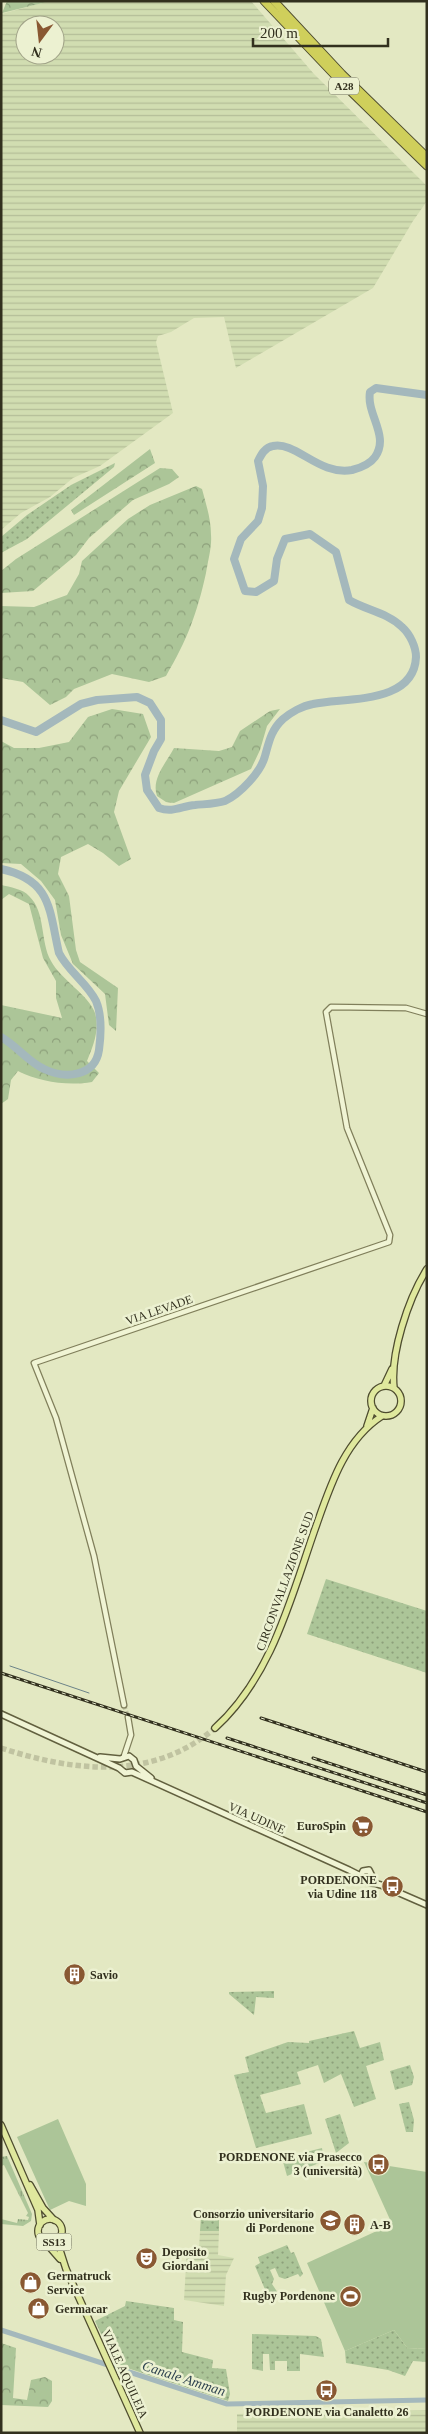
<svg xmlns="http://www.w3.org/2000/svg" width="428" height="2434" viewBox="0 0 428 2434" font-family="'Times New Roman',serif">
  <style>
    .farmland { fill: url(#farmland-rules); fill-rule: evenodd }
    .grass { fill: url(#grass-dots) }
    .forest { fill: url(#forest-crowns) }
    .park { fill: url(#park-tufts) }
    .pitch { fill: #acc598 }
    .lines { fill: none; stroke-linecap: round; stroke-linejoin: round }
    .stream { stroke: #6c8388; stroke-width: 1 }
    .canal { stroke: #a4b8bc; stroke-width: 5 }
    .river { stroke: #a4b8bc; stroke-width: 8 }
    .tertiary-tunnel { stroke: #c0c3a1; stroke-width: 4.5; stroke-dasharray: 4.5 2; stroke-linecap: butt }
    .primary-tunnel { stroke: #c0c3a1; stroke-width: 5.5; stroke-dasharray: 5.5 3; stroke-linecap: butt }
    .tertiary-casing { stroke: #807f5b; stroke-width: 7 }
    .secondary-casing { stroke: #62603f; stroke-width: 8 }
    .primary-casing { stroke: #4e4c2f; stroke-width: 8 }
    .motorway-casing { stroke: #4e4c2f; stroke-width: 9 }
    .tertiary { stroke: #f0f4d4; stroke-width: 4.5 }
    .secondary { stroke: #f0f4d4; stroke-width: 5 }
    .primary { stroke: #dfe89d; stroke-width: 5.5 }
    .motorway { stroke: #cfcf5b; stroke-width: 7 }
    .rail-casing { stroke: #32301e; stroke-width: 3 }
    .rail { stroke: #ecf1d1; stroke-width: 1; stroke-dasharray: 4; stroke-linecap: butt }
    .labels { text-anchor: middle; stroke-width: 5; stroke-linejoin: round; paint-order: stroke }
    .shield { fill: #ecf1d1; stroke: #6a6a54; stroke-width: 1 }
    .shield-label { font-size: 11px; font-weight: bold; fill: #32301e }
    .street-label { font-size: 12px; fill: #32301e; stroke: #ecf1d1 }
    .poi-label { font-size: 12px; font-weight: bold; fill: #32301e; stroke: #ecf1d1; text-anchor: end }
    .water-label { font-size: 14px; font-style: italic; fill: #2f4350; stroke: #ecf1d1 }
  </style>
  <defs>
    <pattern id="farmland-rules" width="6" height="5" patternUnits="userSpaceOnUse" patternTransform="scale(1.25)"><rect width="6" height="5" fill="#d1ddb1"/><path d="M0 2.5h6" fill="none" stroke="#b4be98"/></pattern>
    <pattern id="grass-dots" width="8" height="8" patternUnits="userSpaceOnUse" patternTransform="scale(1.25)"><rect width="8" height="8" fill="#acc598"/><path d="M2 2h.1M6 6h.1" fill="none" stroke="#8da07b" stroke-width="1.8" stroke-linecap="round"/></pattern>
    <pattern id="forest-crowns" width="20" height="18" patternUnits="userSpaceOnUse" patternTransform="scale(1.25)"><rect width="20" height="18" fill="#acc598"/><path d="M2 6a3 3 0 1 1 6 0M12 15a3 3 0 1 1 6 0" fill="none" stroke="#8da07b"/></pattern>
    <pattern id="park-tufts" width="24" height="20" patternUnits="userSpaceOnUse" patternTransform="scale(1.25)"><rect width="24" height="20" fill="#acc598"/><path d="M3 7l-1-3M5 7V3M7 7l1-3M15 17l-1-3M17 17v-4M19 17l1-3" fill="none" stroke="#8da07b"/></pattern>
  </defs>
  <rect width="100%" height="100%" fill="#e3e8c2"/>
  <path class="farmland" d="M 50,1 L 251,1 L 314,74 L 427,186 L 427,201 L 413,221 L 373,288 L 236,368 L 224,317 L 194,318 L 171,332 L 158,336 L 156,342 L 173,413 L 100,466 L 73,478 L 50,497 L 21,513 L 1,530 L 1,14 ZM 25,25 L 55,25 L 55,55 L 25,55 Z
    M 200,2231 L 219,2231 L 218,2255 L 234,2258 L 226,2275 L 224,2306 L 184,2300 L 187,2248 L 199,2249 Z
    M 427,2410 L 427,2433 L 237,2433 L 237,2414 Z"/>
  <path class="grass" d="M 115,463 L 114,467 L 27,539 L 1,553 L 1,537 L 27,515 L 71,485 Z
    M 326,1579 L 427,1611 L 427,1673 L 307,1634 Z
    M 274,1991 L 274,1998 L 256,1997 L 254,2015 L 229,1994 L 229,1992 Z
    M 354,2031 L 360,2048 L 380,2042 L 384,2060 L 366,2066 L 376,2099 L 354,2107 L 341,2074 L 324,2083 L 318,2065 L 297,2072 L 301,2084 L 260,2095 L 266,2113 L 304,2104 L 312,2134 L 256,2148 L 234,2075 L 249,2072 L 245,2057 L 288,2042 L 309,2043 L 309,2041 Z
    M 410,2065 L 414,2077 L 412,2085 L 395,2090 L 390,2071 Z
    M 409,2102 L 414,2120 L 413,2132 L 406,2132 L 399,2104 Z
    M 340,2114 L 349,2143 L 336,2153 L 325,2119 Z
    M 322,2148 L 324,2161 L 287,2176 L 282,2158 Z
    M 219,2211 L 219,2231 L 200,2231 L 201,2217 Z
    M 287,2245 L 291,2253 L 294,2252 L 303,2274 L 300,2277 L 298,2274 L 285,2279 L 279,2277 L 275,2268 L 270,2270 L 274,2279 L 272,2284 L 278,2293 L 274,2295 L 276,2299 L 270,2301 L 255,2266 L 260,2263 L 258,2257 Z
    M 126,2301 L 174,2308 L 174,2320 L 183,2322 L 182,2352 L 213,2360 L 212,2368 L 226,2369 L 230,2394 L 228,2401 L 115,2364 L 95,2321 L 125,2306 Z
    M 394,2330 L 408,2349 L 427,2348 L 427,2362 L 413,2361 L 405,2376 L 388,2370 L 346,2363 L 345,2351 Z
    M 252,2334 L 316,2336 L 321,2339 L 324,2357 L 300,2354 L 300,2371 L 287,2371 L 287,2361 L 275,2361 L 275,2370 L 270,2370 L 269,2354 L 263,2354 L 263,2371 L 252,2369 Z"/>
  <path class="forest" d="M 7,1 L 51,1 L 2,13 Z
    M 150,449 L 155,463 L 74,515 L 71,510 Z
    M 160,468 L 172,469 L 179,477 L 169,484 L 133,500 L 89,538 L 76,555 L 33,591 L 1,593 L 1,571 L 16,559 Z
    M 196,486 L 202,489 C 206,504 211,519 211,535 C 212,547 208,560 206,573 C 197,614 187,640 166,676 L 149,682 L 112,674 L 74,689 L 66,697 L 50,705 L 23,682 L 1,678 L 1,606 L 34,607 L 67,595 L 79,574 L 82,561 L 128,519 L 150,505 Z
    M 112,709 L 143,714 L 151,737 L 119,791 L 114,812 L 131,859 L 119,866 L 103,853 L 88,844 L 61,857 L 58,874 L 69,896 L 76,950 L 80,962 L 118,988 L 116,1031 L 109,1025 L 105,994 L 73,964 L 61,935 L 55,900 L 41,881 L 21,864 L 1,863 L 1,741 L 14,748 L 39,748 L 69,742 L 88,717 Z
    M 280,709 L 267,726 L 260,750 L 251,769 L 174,803 L 166,802 L 157,796 C 151,779 166,763 174,748 L 219,751 L 232,747 L 240,731 L 270,711 Z
    M 1,885 C 10,887 23,889 29,896 C 46,912 40,942 51,961 C 61,980 89,995 95,1013 C 100,1030 93,1046 87,1061 L 99,1073 L 92,1082 C 67,1086 40,1082 18,1071 L 11,1080 L 8,1099 L 1,1104 L 1,1005 L 62,1018 L 56,998 L 56,981 L 43,958 L 29,904 L 9,894 L 1,900 Z
    M 1,2343 L 16,2348 L 13,2398 L 27,2400 L 31,2380 L 45,2377 L 52,2381 L 52,2401 L 48,2407 L 1,2405 Z"/>
  <path class="park" d="M 7,2156 L 32,2214 L 31,2221 L 23,2226 L 1,2224 L 1,2219 L 17,2223 L 18,2219 L 28,2220 L 29,2217 L 26,2216 L 28,2213 L 4,2165 L 1,2166 L 1,2157 Z"/>
  <path class="pitch" d="M 58,2119 L 86,2184 L 86,2206 L 69,2201 L 50,2210 L 17,2137 Z
    M 364,2162 L 427,2172 L 427,2348 L 408,2349 L 394,2330 L 345,2351 L 307,2263 L 392,2224 Z"/>
  <g class="lines">
    <path class="stream" d="M 10,1666 L 89,1693"/>
    <path class="canal" d="M 1,2330 L 227,2404 L 427,2400"/>
    <path class="river" d="M 1,720 L 36,732 L 81,704 L 97,700 L 137,697 L 150,703 L 161,720 L 161,739 L 154,751 L 145,775 L 147,790 L 159,808 C 173,813 182,806 195,805 C 205,804 216,804 225,801 C 240,794 261,772 265,756 C 269,742 271,730 283,719 C 290,713 302,706 313,704 C 345,697 414,705 416,657 C 416,647 410,634 402,627 C 388,613 366,610 349,600 L 336,552 L 310,534 L 285,539 L 277,559 L 274,581 L 256,592 L 245,591 L 234,559 L 241,539 L 258,521 L 262,508 L 263,486 L 258,461 C 261,455 265,447 273,446 C 296,441 319,476 352,470 C 360,468 370,464 375,457 C 390,436 366,414 370,392 L 376,388 L 427,395
      M 1,869 C 52,880 49,910 59,953 C 68,971 87,983 96,1001 C 102,1015 101,1035 99,1050 C 95,1077 65,1079 44,1069 C 28,1062 17,1046 1,1037"/>
    <path class="tertiary-tunnel" d="M 124,1705 L 128,1717"/>
    <path class="primary-tunnel" d="M 1,1748 C 75,1772 153,1781 215,1728"/>
    <defs>
      <path id="tertiary" d="M 124,1705 L 94,1556 L 56,1418 L 34,1363 L 389,1242 L 390,1235 L 347,1128 L 326,1012 L 331,1007 L 406,1008 L 427,1014
        M 124,1756 L 131,1735 L 128,1717"/>
      <path id="secondary" d="M 1,1714 L 119,1768 L 125,1773 L 132,1772 L 349,1870 L 361,1876 L 364,1881 L 381,1885 L 427,1905
        M 100,1757 L 120,1759 L 129,1756 L 134,1760 L 136,1766 L 151,1778
        M 361,1876 L 363,1871 L 369,1870 L 372,1876 L 369,1880"/>
      <path id="primary" d="M371 1401a15 15 0 1 1 30 0a15 15 0 1 1-30 0Z
        M 384,1386 L 392,1369
        M 394,1388 C 390,1354 408,1299 427,1269
        M 367,1426 L 373,1408
        M 215,1728 C 271,1677 290,1601 314,1532 C 329,1490 343,1441 382,1416
        M 1,2125 L 38,2210 L 40,2225
        M 30,2185 L 43,2208 L 54,2220
        M38 2231a12 12 0 1 1 24 0a12 12 0 1 1-24 0Z
        M 57,2241 L 66,2269 L 140,2433
        M 46,2243 L 60,2259"/>
      <path id="motorway" d="M 264,1 L 343,84 L 427,166
        M 274,1 L 342,74 L 427,157"/>
    </defs>
    <use href="#tertiary" class="tertiary-casing"/>
    <use href="#secondary" class="secondary-casing"/>
    <use href="#primary" class="primary-casing"/>
    <use href="#motorway" class="motorway-casing"/>
    <use href="#tertiary" class="tertiary"/>
    <use href="#secondary" class="secondary"/>
    <use href="#primary" class="primary"/>
    <use href="#motorway" class="motorway"/>
    <defs>
      <path id="rail" d="M 1,1673 L 427,1812
        M 261,1718 L 427,1772
        M 227,1738 L 427,1803
        M 313,1758 L 427,1795"/>
    </defs>
    <use href="#rail" class="rail-casing"/>
    <use href="#rail" class="rail"/>
  </g>
  <defs>
    <symbol id="supermarket-disc" viewBox="-11 -11 22 22"><circle r="9.5" fill="#895832" stroke="#ecf1d1"/><path d="M-6-5.5h2.5l.6 2H6L4.5 2H-2.5L-4.4-4H-6ZM-1.5 3.2a1.3 1.3 0 1 0 .1 0ZM3 3.2a1.3 1.3 0 1 0 .1 0Z" fill="#fff"/></symbol>
    <symbol id="bus-disc" viewBox="-11 -11 22 22"><circle r="9.5" fill="#895832" stroke="#ecf1d1"/><path d="M-5-6H5V4H4V6H2V4H-2V6H-4V4H-5ZM-3.5-4V0h7V-4ZM-3.5 1.2v1.5H-2V1.2ZM2 1.2v1.5H3.5V1.2Z" fill="#fff"/></symbol>
    <symbol id="building-disc" viewBox="-11 -11 22 22"><circle r="9.5" fill="#895832" stroke="#ecf1d1"/><path d="M-4-6H4V6H1V3H-1V6H-4ZM-2.5-4.3h1.7v1.8h-1.7ZM.8-4.3h1.7v1.8H.8ZM-2.5-1h1.7V.8h-1.7ZM.8-1h1.7V.8H.8Z" fill="#fff"/></symbol>
    <symbol id="university-disc" viewBox="-11 -11 22 22"><circle r="9.5" fill="#895832" stroke="#ecf1d1"/><path d="M0-5L7-2L0 1L-7-2ZM-4 1L0 2.5L4 1V4Q0 6-4 4Z" fill="#fff"/></symbol>
    <symbol id="theatre-disc" viewBox="-11 -11 22 22"><circle r="9.5" fill="#895832" stroke="#ecf1d1"/><path d="M-5-5.5Q0-4 5-5.5V0Q5 5 0 6Q-5 5-5 0ZM-3.3-2.5H-1v1.5H-3.3ZM1-2.5H3.3v1.5H1ZM-2.8 1Q0 5.5 2.8 1Z" fill="#fff"/></symbol>
    <symbol id="shop-disc" viewBox="-11 -11 22 22"><circle r="9.5" fill="#895832" stroke="#ecf1d1"/><path d="M-5-2.5h2.3a2.7 3.5 0 0 1 5.4 0H5L5.5 6h-11ZM-1.5-2.5h3a1.5 2.3 0 0 0-3 0Z" fill="#fff"/></symbol>
    <symbol id="stadium-disc" viewBox="-11 -11 22 22"><circle r="9.5" fill="#895832" stroke="#ecf1d1"/><path d="M0-5a6.5 5 0 1 0 0 10a6.5 5 0 1 0 0-10ZM-3.5-1.8h7v3.6h-7Z" fill="#fff"/></symbol>
  </defs>
  <g fill-rule="evenodd">
    <use href="#supermarket-disc" x="350" y="1814" width="25" height="25"/>
    <use href="#bus-disc" x="380" y="1874" width="25" height="25"/>
    <use href="#building-disc" x="62" y="1962" width="25" height="25"/>
    <use href="#bus-disc" x="366" y="2152" width="25" height="25"/>
    <use href="#university-disc" x="318" y="2208" width="25" height="25"/>
    <use href="#building-disc" x="342" y="2212" width="25" height="25"/>
    <use href="#theatre-disc" x="134" y="2246" width="25" height="25"/>
    <use href="#shop-disc" x="18" y="2270" width="25" height="25"/>
    <use href="#stadium-disc" x="338" y="2284" width="25" height="25"/>
    <use href="#shop-disc" x="26" y="2296" width="25" height="25"/>
    <use href="#bus-disc" x="314" y="2378" width="25" height="25"/>
  </g>
  <g class="labels">
    <g class="shield">
      <rect x="329" y="77.5" width="30" height="17" rx="4"/>
      <rect x="36.5" y="2233.5" width="35" height="17" rx="4"/>
    </g>
    <g class="shield-label">
      <text x="344" y="90">A28</text>
      <text x="54" y="2246">SS13</text>
    </g>
    <g class="street-label">
      <text transform="translate(159 1310) rotate(-19)" y="4">VIA LEVADE</text>
      <text transform="translate(285 1581) rotate(-70)" y="4">CIRCONVALLAZIONE SUD</text>
      <text transform="translate(257 1818) rotate(24)" y="4">VIA UDINE</text>
      <text transform="translate(125 2374) rotate(66)" y="4">VIALE AQUILEIA</text>
    </g>
    <g class="poi-label">
      <text x="346" y="1830">EuroSpin</text>
      <text x="377" y="1884">PORDENONE<tspan x="377" dy="14">via Udine 118</tspan></text>
      <text x="90" y="1979" text-anchor="start">Savio</text>
      <text x="362" y="2161">PORDENONE via Prasecco<tspan x="362" dy="14">3 (università)</tspan></text>
      <text x="314" y="2218">Consorzio universitario<tspan x="314" dy="14">di Pordenone</tspan></text>
      <text x="370" y="2229" text-anchor="start">A-B</text>
      <text x="162" y="2256" text-anchor="start">Deposito<tspan x="162" dy="14">Giordani</tspan></text>
      <text x="47" y="2280" text-anchor="start">Germatruck<tspan x="47" dy="14">Service</tspan></text>
      <text x="335" y="2300">Rugby Pordenone</text>
      <text x="55" y="2313" text-anchor="start">Germacar</text>
      <text x="327" y="2416" text-anchor="middle">PORDENONE via Canaletto 26</text>
    </g>
    <g class="water-label">
      <text transform="translate(184 2378) rotate(18)" y="5">Canale Amman</text>
    </g>
  </g>
  <rect width="428" height="2434" fill="none" stroke="#32301e" stroke-width="5"/>
  <g transform="translate(40 40) rotate(195)"><circle r="24" fill="#ecf1d1" stroke="#a2a489"/>
  <path d="M0-4L9 19L0 12L-9 19Z" fill="#895832"/>
  <text y="-8" font-size="14" font-weight="bold" text-anchor="middle" fill="#32301e">N</text>
  </g>
  <path d="M253 38v8h135v-8" fill="none" stroke="#32301e" stroke-width="2.5"/>
  <text x="260" y="38" font-size="15" fill="#32301e" stroke="#ecf1d1" stroke-width="4" paint-order="stroke">200 m</text>
</svg>
